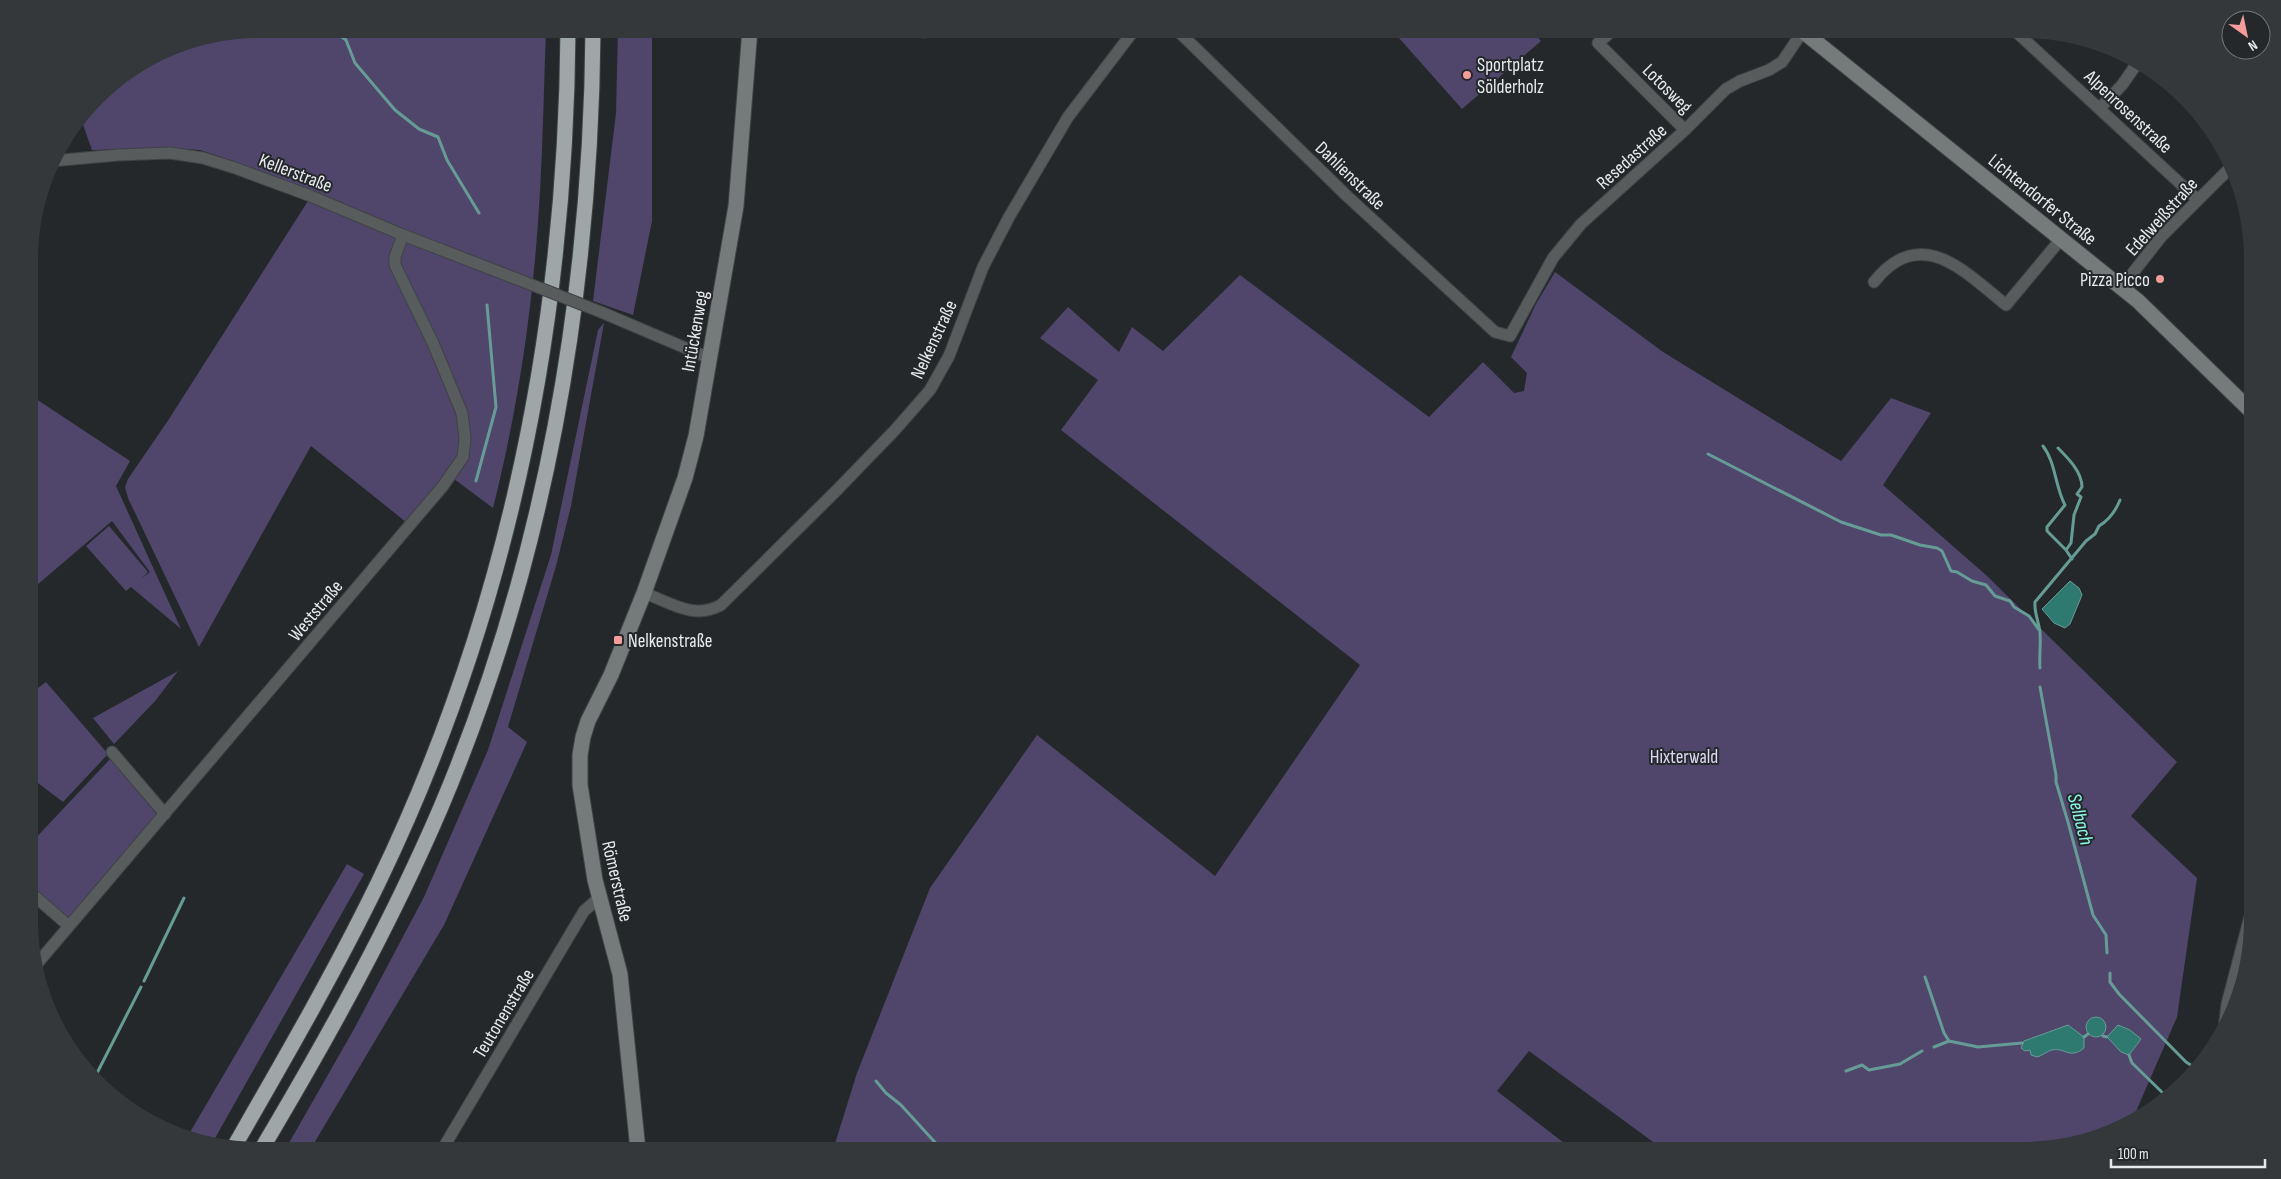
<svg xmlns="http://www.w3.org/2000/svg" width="2281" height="1179" viewBox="0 0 2281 1179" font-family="'Sofia Sans Condensed',sans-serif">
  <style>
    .green { fill: #50456b }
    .water { fill: #2f7a70; stroke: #669c96 }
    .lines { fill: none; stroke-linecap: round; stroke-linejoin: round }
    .stream { stroke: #669c96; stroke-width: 3 }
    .street-casing { stroke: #3f4346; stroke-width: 13 }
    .secondary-casing { stroke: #3f4346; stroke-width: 17 }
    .highway-casing { stroke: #3f4346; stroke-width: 17 }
    .street { stroke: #595c5d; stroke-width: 11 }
    .secondary { stroke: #757a7b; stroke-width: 15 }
    .highway { stroke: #9ea6a7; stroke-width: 15 }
    .street-bridge-casing { stroke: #3f4346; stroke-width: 13; stroke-linecap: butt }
    .street-bridge { stroke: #595c5d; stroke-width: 11 }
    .poi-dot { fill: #f59b99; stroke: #24282b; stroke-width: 2 }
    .labels { text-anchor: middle; stroke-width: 4; stroke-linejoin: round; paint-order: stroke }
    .poi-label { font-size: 19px; fill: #e8eaed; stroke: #24282b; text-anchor: start }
    .street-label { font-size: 19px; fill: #e8eaed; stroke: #24282b }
    .park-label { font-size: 19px; fill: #e0d8f7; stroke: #24282b }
    .water-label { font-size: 20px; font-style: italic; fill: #8af9e9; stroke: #24282b }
  </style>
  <rect width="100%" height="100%" fill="#24282b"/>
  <path class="green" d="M 258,29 L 428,29 L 466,36 L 468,29 L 546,29 C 544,83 543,138 540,192 C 534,299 519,405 493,508 L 454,479 L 469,436 L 398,265 L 406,234 L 239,163 L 200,150 L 172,148 L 92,150 L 81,119 L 107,86 L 171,46 Z
    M 618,29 L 652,29 L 652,221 L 633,315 L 593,301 L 616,113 Z
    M 1391,29 L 1530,29 L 1541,41 L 1462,109 Z
    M 308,201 L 400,237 L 391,261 L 429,343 L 461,427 L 459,455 L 454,465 L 406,522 L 311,446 L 199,647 L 128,498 L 125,487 L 128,479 L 169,419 Z
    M 1555,272 L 1663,352 L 1841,461 L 1891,398 L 1931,413 L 1883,485 L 1986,575 L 2177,762 L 2131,816 L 2197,878 L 2177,1017 L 2134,1116 L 2136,1119 L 2096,1138 L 2037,1150 L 1664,1150 L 1529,1051 L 1497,1091 L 1573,1150 L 833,1150 L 857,1073 L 930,888 L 1037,735 L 1215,876 L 1360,665 L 1061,430 L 1098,380 L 1040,338 L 1068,307 L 1119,352 L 1132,327 L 1163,351 L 1240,275 L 1429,417 L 1483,362 L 1514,393 L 1524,391 L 1527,373 L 1511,357 L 1536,304 Z
    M 604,323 L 571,506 L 556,566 L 508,727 L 527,742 L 444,925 L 310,1150 L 285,1150 L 354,1029 L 424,897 L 488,750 L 551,555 L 598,330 Z
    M 30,395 L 130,461 L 116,486 L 181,629 L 131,587 L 126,591 L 86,546 L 109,526 L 148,572 L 141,579 L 150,572 L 112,521 L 37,585 L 30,577 Z
    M 178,671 L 156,700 L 114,744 L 93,718 Z
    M 46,682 L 108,754 L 63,802 L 30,777 L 30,694 Z
    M 111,758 L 158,816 L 68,921 L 31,889 L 31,843 Z
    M 347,864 L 364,874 L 214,1140 L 189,1134 Z"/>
  <path class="water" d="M 2070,581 L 2079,588 L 2082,595 L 2070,624 L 2065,628 L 2054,623 L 2042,609 Z
    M2086 1027a10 10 0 1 1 20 0a10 10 0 1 1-20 0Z
    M 2068,1025 L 2084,1037 L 2084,1048 C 2069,1060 2065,1047 2052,1050 C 2047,1051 2042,1056 2037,1057 L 2031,1055 L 2030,1050 L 2025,1051 L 2021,1048 L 2024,1041 Z
    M 2118,1025 L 2130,1030 L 2141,1039 L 2129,1055 L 2121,1052 L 2107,1037 Z"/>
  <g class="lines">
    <path class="stream" d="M 331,29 L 346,40 L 355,63 L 395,110 L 419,129 L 438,137 L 447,160 L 479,213
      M 2043,446 C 2056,463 2055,487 2065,505 L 2047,527 L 2047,531 L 2066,550
      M 2058,448 C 2068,458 2082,472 2082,487 L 2077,494 L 2081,497 L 2074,515 L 2071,543 L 2066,550 L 2072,559
      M 1708,454 L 1841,522 L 1881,535 L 1891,535 L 1920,545 L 1937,548 L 1942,551 L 1951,571 L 1957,572 L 1972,581 L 1986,585 L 1995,596 L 2010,601 L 2014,607 L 2029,616 L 2040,631
      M 476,481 L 496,407 L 487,305
      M 2040,668 C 2039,657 2041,644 2040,633 C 2039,622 2034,613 2035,602 L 2086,541 L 2095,534 L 2099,526 C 2109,520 2116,510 2120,500
      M 2040,687 L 2056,775 L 2056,782 L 2068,822 L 2093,915 L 2106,935 L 2107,953
      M 2110,973 L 2110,982 L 2119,994 L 2186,1062 L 2197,1069
      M 1925,977 L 1944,1033 L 1949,1041
      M 144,981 L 184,898
      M 2103,1036 L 2107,1037
      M 2084,1037 L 2088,1034
      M 1934,1047 L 1949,1041 L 1978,1047 L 2022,1043
      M 2129,1055 L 2132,1063 L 2167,1097
      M 1846,1071 L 1862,1065 L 1869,1070 L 1900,1064 L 1922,1051
      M 94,1079 L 141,987
      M 876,1081 L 886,1093 L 901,1105 L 942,1150"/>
    <defs>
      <path id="street" d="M 1176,29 L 1347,196 L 1495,332 L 1510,336 L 1553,258 L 1581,224 L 1685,130 L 1726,89 L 1740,81 L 1769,70 L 1782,62 L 1803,31
        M 1614,29 L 1598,43 L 1685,130
        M 2013,29 L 2198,200
        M 925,32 L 927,29
        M 2100,108 L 2122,85 L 2138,62
        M 51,161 L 118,155 L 170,153 L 203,158 L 235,168 L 308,195 L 403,235 L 517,279
        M 1874,282 C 1921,223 1965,272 2006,305 L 2061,239
        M 2121,288 L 2161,237 L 2228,170
        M 601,312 L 709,358
        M 644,593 C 672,603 693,620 721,605 L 837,490 L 895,430 L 930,390 L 949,356 L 983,267 L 1009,217 L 1068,117 L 1135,29
        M 112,752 L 165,814
        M 31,893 L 69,926
        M 36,965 L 443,486 L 463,457 L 465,438 L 462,413 L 433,343 L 395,265 L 395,257 L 403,235
        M 2224,1029 L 2227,1004 L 2252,909
        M 442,1150 L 584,911 L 599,898"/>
      <path id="secondary" d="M 1800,29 L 2138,301 L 2251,411
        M 638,1150 L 620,974 L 595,880 L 580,785 L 580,755 L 583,737 L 588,721 L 611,675 L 644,593 L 685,478 L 696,436 L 736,206 L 750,29"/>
      <path id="highway" d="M 235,1145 C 285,1058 336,970 380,879 C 508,612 566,324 568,29
        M 261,1150 C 327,1039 390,926 441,807 C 545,561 591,295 593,29"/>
    </defs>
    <use href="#street" class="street-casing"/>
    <use href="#secondary" class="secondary-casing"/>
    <use href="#highway" class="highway-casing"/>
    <use href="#street" class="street"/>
    <use href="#secondary" class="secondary"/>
    <use href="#highway" class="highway"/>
    <defs>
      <path id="street-bridge" d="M 517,279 L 601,312"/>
    </defs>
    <use href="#street-bridge" class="street-bridge-casing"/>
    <use href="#street-bridge" class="street-bridge"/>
  </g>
  <g class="poi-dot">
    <circle cx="1467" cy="75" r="5"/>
    <circle cx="2160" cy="279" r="5"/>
    <rect x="613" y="635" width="10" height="10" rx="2.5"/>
  </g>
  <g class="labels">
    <g class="poi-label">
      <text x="1477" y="71">Sportplatz<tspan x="1477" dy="22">Sölderholz</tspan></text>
      <text x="2150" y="286" text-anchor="end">Pizza Picco</text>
      <text x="628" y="647">Nelkenstraße</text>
    </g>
    <g class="street-label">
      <text transform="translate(1668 88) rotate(45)" y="7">Lotosweg</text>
      <text transform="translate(2129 111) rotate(43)" y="7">Alpenrosenstraße</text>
      <text transform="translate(1631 156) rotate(-42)" y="7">Resedastraße</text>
      <text transform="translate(296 172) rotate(21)" y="7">Kellerstraße</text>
      <text transform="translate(1351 175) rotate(44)" y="7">Dahlienstraße</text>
      <text transform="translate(2043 199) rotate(39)" y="7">Lichtendorfer Straße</text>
      <text transform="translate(2161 216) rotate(-48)" y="7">Edelweißstraße</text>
      <text transform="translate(694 331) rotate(-80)" y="7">Intückenweg</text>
      <text transform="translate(933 339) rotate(-65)" y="7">Nelkenstraße</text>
      <text transform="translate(315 610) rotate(-50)" y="7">Weststraße</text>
      <text transform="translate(618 881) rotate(77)" y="7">Römerstraße</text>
      <text transform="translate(503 1013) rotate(-59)" y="7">Teutonenstraße</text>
    </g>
    <g class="park-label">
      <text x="1684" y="763">Hixterwald</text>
    </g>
    <g class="water-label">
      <text transform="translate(2081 819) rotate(75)" y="7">Selbach</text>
    </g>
  </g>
  <path d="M0 0H2281V1179H0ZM259 38H2023A221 221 0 0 1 2244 259V921A221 221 0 0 1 2023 1142H259A221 221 0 0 1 38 921V259A221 221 0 0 1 259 38Z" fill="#34383b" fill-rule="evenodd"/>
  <g transform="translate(2246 35) rotate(147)"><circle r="24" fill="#24282b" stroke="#727679"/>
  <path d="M0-4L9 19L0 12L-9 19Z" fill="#f59b99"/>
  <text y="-8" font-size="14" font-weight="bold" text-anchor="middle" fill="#e8eaed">N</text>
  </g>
  <path d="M2111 1159v8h154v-8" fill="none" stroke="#e8eaed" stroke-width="2.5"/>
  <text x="2118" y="1159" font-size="15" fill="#e8eaed" stroke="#24282b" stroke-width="4" paint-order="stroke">100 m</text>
</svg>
